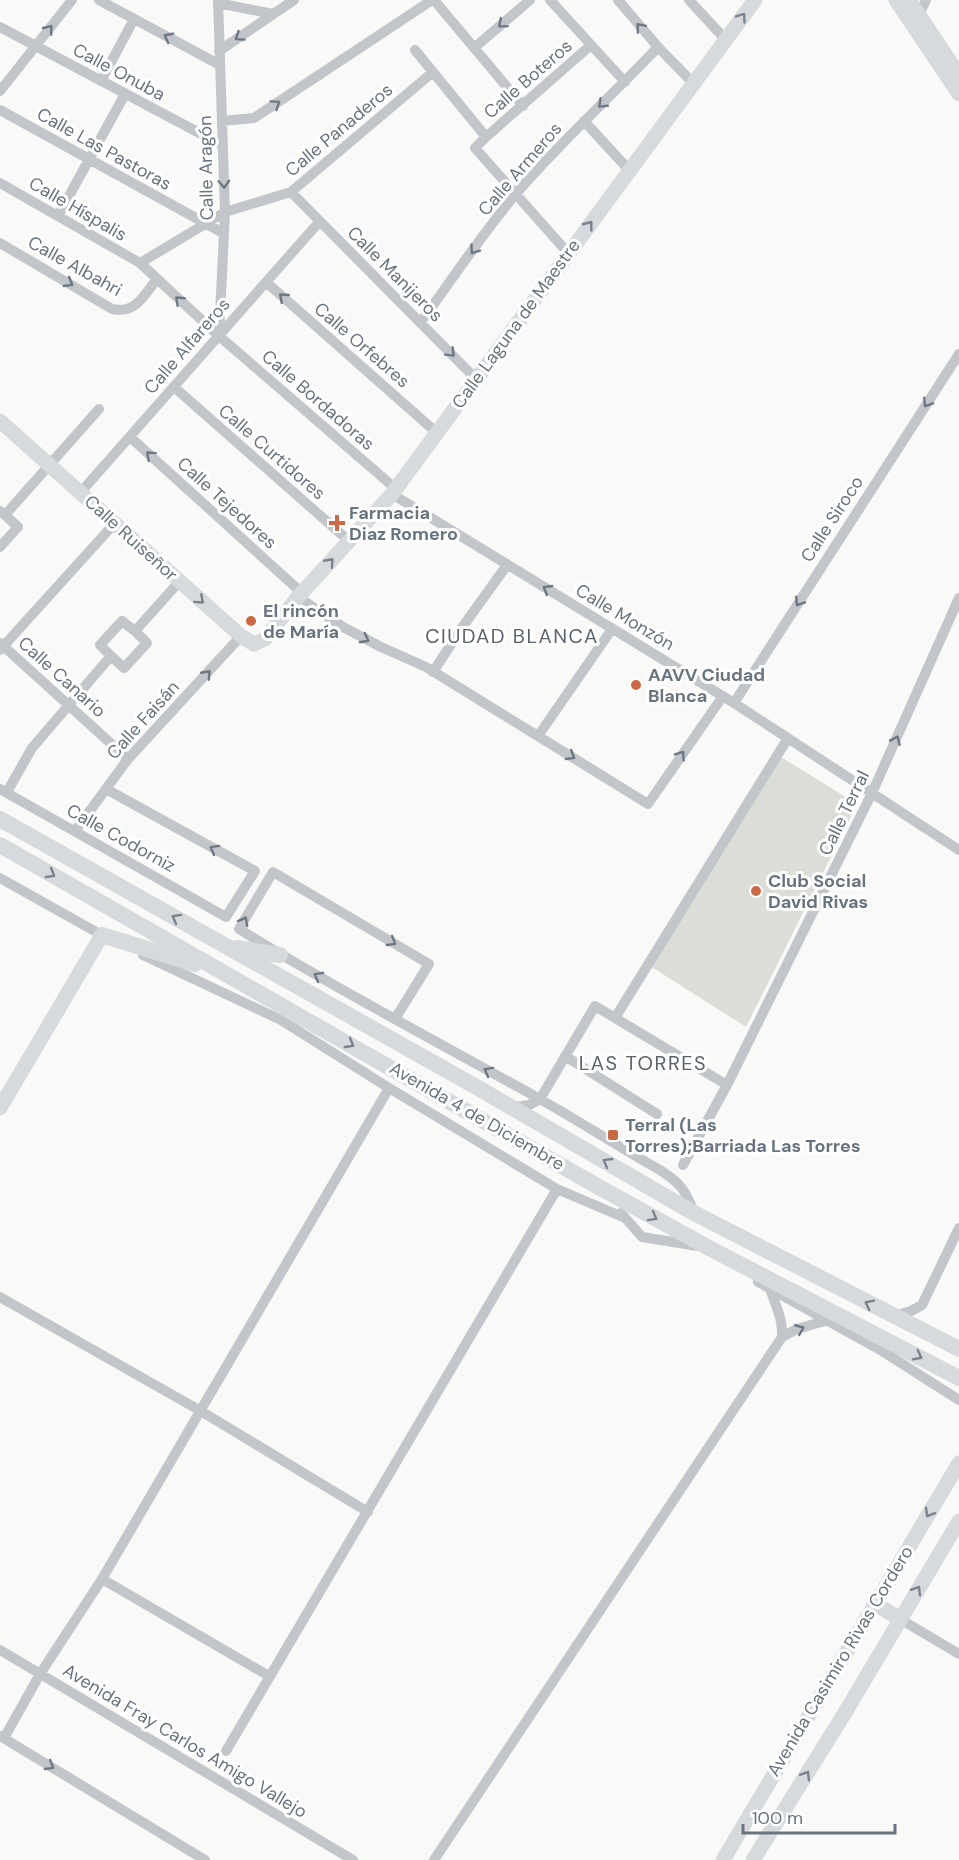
<svg xmlns="http://www.w3.org/2000/svg" width="959" height="1860" viewBox="0 0 959 1860" font-family="'DM Sans',sans-serif">
  <style>
    .green { fill: #daded7 }
    .lines { fill: none; stroke-linecap: round; stroke-linejoin: round }
    .street { stroke: #c2c5c9; stroke-width: 10 }
    .secondary { stroke: #d7dadd; stroke-width: 15 }
    .primary { stroke: #d7dadd; stroke-width: 16 }
    .oneway { stroke: #79838d }
    .oneway2 { stroke: #6c7883 }
    .poi-dot { fill: #cd6844; stroke: #fff; stroke-width: 2 }
    .labels { text-anchor: middle; stroke-width: 6; stroke-linejoin: round; paint-order: stroke }
    .street-label { font-size: 18px; fill: #68747f; stroke: #fff }
    .poi-label { font-size: 18px; font-weight: bold; fill: #68747f; stroke: #fff; text-anchor: start }
    .neighbourhood-label { font-size: 20px; letter-spacing: 1.5px; fill: #5a636b; stroke: #fff }
  </style>
  <rect width="100%" height="100%" fill="#f9f9f8"/>
  <path class="green" d="M 781,757 L 844,796 L 852,806 L 852,815 L 746,1027 L 650,966 Z"/>
  <g class="lines">
    <path class="street" d="M 99,0 L 220,65
      M 218,0 L 225,212 L 219,336
      M 434,0 L 523,106
      M 550,0 L 625,82
      M 618,0 L 658,47 L 693,83
      M 689,0 L 726,40
      M 218,3 L 273,14
      M 919,15 L 926,0
      M 0,27 L 222,145
      M 474,48 L 530,0
      M 415,50 L 486,137 L 475,148 L 568,253
      M 219,51 L 294,0
      M 101,81 L 134,19
      M 0,91 L 72,0
      M 0,110 L 223,233
      M 222,121 L 254,118 L 432,0
      M 584,121 L 629,170
      M 486,137 L 591,45
      M 0,183 L 140,263 L 219,336 L 396,489
      M 291,192 L 476,379
      M 58,216 L 125,94
      M 0,243 L 112,309 C 136,314 143,296 157,279
      M 140,263 L 225,212 L 291,192 L 433,72
      M 266,282 L 437,433
      M 420,323 C 451,281 482,234 515,195 C 560,142 611,97 658,47
      M 174,387 L 349,541
      M 130,437 L 302,593
      M 80,493 L 320,221
      M 392,494 L 734,703 L 959,850
      M 0,511 L 5,515 L 99,409
      M 0,547 L 18,527 L 5,515
      M 298,597 L 343,627 L 381,647 L 426,667 L 648,804 L 723,696
      M 0,643 L 128,759
      M 0,650 L 114,524
      M 111,656 L 100,645 L 122,621 L 135,631 L 179,582
      M 433,672 L 461,629 L 507,565
      M 734,703 L 959,354
      M 538,736 L 612,629
      M 0,789 L 226,917 L 255,871 L 106,789
      M 7,792 L 32,748 L 111,656 L 124,668 L 147,643 L 135,631
      M 75,831 L 128,759 L 241,636
      M 0,878 L 107,938
      M 143,955 L 281,1020 L 389,1088 L 557,1189 L 625,1218
      M 615,1018 L 788,738
      M 395,1019 L 429,964 L 273,872 L 239,929 C 336,989 438,1042 538,1098 C 579,1121 619,1147 660,1170 C 680,1183 686,1190 694,1213
      M 565,1056 L 657,1114
      M 513,1107 L 529,1105 L 540,1099 L 595,1006 L 727,1085
      M 683,1165 L 727,1085 L 872,793 L 959,598
      M 621,1213 L 642,1237 L 698,1246
      M 758,1282 L 882,1351 L 959,1400
      M 770,1289 C 776,1306 783,1319 782,1337 L 797,1329 L 828,1320
      M 0,1297 L 199,1410 L 368,1512
      M 893,1316 L 911,1311 L 922,1305 L 959,1228
      M 102,1579 L 269,1676
      M 900,1619 L 959,1654
      M 0,1650 L 353,1860
      M 0,1736 L 205,1860
      M 4,1738 L 40,1674 L 102,1579 L 389,1088
      M 226,1751 L 557,1189
      M 434,1860 L 782,1337"/>
    <path class="secondary" d="M 896,0 L 959,94
      M 909,0 L 959,75
      M 0,421 L 241,636 L 254,644 L 265,639 L 298,597 L 392,494 L 755,0
      M 0,1108 L 102,935
      M 874,1603 L 900,1619
      M 723,1860 L 959,1463
      M 753,1860 L 843,1716 L 959,1521"/>
    <path class="primary" d="M 0,819 L 480,1089 L 694,1213 L 959,1349
      M 0,845 L 597,1186 L 709,1248 L 959,1378
      M 102,935 L 195,964
      M 237,948 L 280,955"/>
  </g>
  <defs><path id="oneway-chevron" d="M-2-3.5L2.5 0L-2 3.5" fill="none" stroke-width="1.6" stroke-linecap="round" stroke-linejoin="round" transform="scale(1.5)"/></defs>
  <g class="oneway">
    <use href="#oneway-chevron" transform="translate(742 17) rotate(-54)"/>
    <use href="#oneway-chevron" transform="translate(589 225) rotate(-53)"/>
    <use href="#oneway-chevron" transform="translate(330 562) rotate(-48)"/>
    <use href="#oneway-chevron" transform="translate(200 600) rotate(42)"/>
    <use href="#oneway-chevron" transform="translate(51 874) rotate(30)"/>
    <use href="#oneway-chevron" transform="translate(176 918) rotate(-151)"/>
    <use href="#oneway-chevron" transform="translate(350 1044) rotate(30)"/>
    <use href="#oneway-chevron" transform="translate(607 1162) rotate(-150)"/>
    <use href="#oneway-chevron" transform="translate(653 1217) rotate(29)"/>
    <use href="#oneway-chevron" transform="translate(869 1304) rotate(-153)"/>
    <use href="#oneway-chevron" transform="translate(918 1356) rotate(27)"/>
    <use href="#oneway-chevron" transform="translate(929 1513) rotate(121)"/>
    <use href="#oneway-chevron" transform="translate(917 1590) rotate(-59)"/>
    <use href="#oneway-chevron" transform="translate(806 1775) rotate(-58)"/>
  </g>
  <g class="oneway2">
    <use href="#oneway-chevron" transform="translate(502 24) rotate(140)"/>
    <use href="#oneway-chevron" transform="translate(640 27) rotate(-130)"/>
    <use href="#oneway-chevron" transform="translate(49 29) rotate(-51)"/>
    <use href="#oneway-chevron" transform="translate(168 37) rotate(-152)"/>
    <use href="#oneway-chevron" transform="translate(239 37) rotate(146)"/>
    <use href="#oneway-chevron" transform="translate(276 104) rotate(-34)"/>
    <use href="#oneway-chevron" transform="translate(602 104) rotate(136)"/>
    <use href="#oneway-chevron" transform="translate(224 184) rotate(88)"/>
    <use href="#oneway-chevron" transform="translate(474 250) rotate(126)"/>
    <use href="#oneway-chevron" transform="translate(69 283) rotate(30)"/>
    <use href="#oneway-chevron" transform="translate(283 297) rotate(-139)"/>
    <use href="#oneway-chevron" transform="translate(179 300) rotate(-137)"/>
    <use href="#oneway-chevron" transform="translate(451 353) rotate(45)"/>
    <use href="#oneway-chevron" transform="translate(927 403) rotate(123)"/>
    <use href="#oneway-chevron" transform="translate(150 455) rotate(-138)"/>
    <use href="#oneway-chevron" transform="translate(547 589) rotate(-149)"/>
    <use href="#oneway-chevron" transform="translate(799 602) rotate(123)"/>
    <use href="#oneway-chevron" transform="translate(365 639) rotate(28)"/>
    <use href="#oneway-chevron" transform="translate(207 674) rotate(-48)"/>
    <use href="#oneway-chevron" transform="translate(896 740) rotate(-66)"/>
    <use href="#oneway-chevron" transform="translate(681 755) rotate(-55)"/>
    <use href="#oneway-chevron" transform="translate(571 756) rotate(31)"/>
    <use href="#oneway-chevron" transform="translate(214 849) rotate(-151)"/>
    <use href="#oneway-chevron" transform="translate(244 921) rotate(-61)"/>
    <use href="#oneway-chevron" transform="translate(392 942) rotate(31)"/>
    <use href="#oneway-chevron" transform="translate(318 976) rotate(-151)"/>
    <use href="#oneway-chevron" transform="translate(488 1071) rotate(-151)"/>
    <use href="#oneway-chevron" transform="translate(800 1329) rotate(-22)"/>
    <use href="#oneway-chevron" transform="translate(50 1766) rotate(31)"/>
  </g>
  <g class="poi-dot">
    <path d="M334 514h6v6h6v6h-6v6h-6v-6h-6v-6h6z"/>
    <circle cx="251" cy="621" r="6"/>
    <circle cx="636" cy="685" r="6"/>
    <circle cx="756" cy="891" r="6"/>
    <rect x="607" y="1129" width="12" height="12" rx="3"/>
  </g>
  <g class="labels">
    <g class="street-label">
      <text transform="translate(119 72) rotate(28)" y="6">Calle Onuba</text>
      <text transform="translate(528 79) rotate(-41)" y="6">Calle Boteros</text>
      <text transform="translate(339 130) rotate(-40)" y="6">Calle Panaderos</text>
      <text transform="translate(104 149) rotate(29)" y="6">Calle Las Pastoras</text>
      <text transform="translate(206 168) rotate(-91)" y="6">Calle Aragón</text>
      <text transform="translate(520 169) rotate(-49)" y="6">Calle Armeros</text>
      <text transform="translate(78 209) rotate(30)" y="6">Calle Híspalis</text>
      <text transform="translate(75 266) rotate(29)" y="6">Calle Albahri</text>
      <text transform="translate(395 274) rotate(45)" y="6">Calle Manijeros</text>
      <text transform="translate(516 324) rotate(-54)" y="6">Calle Laguna de Maestre</text>
      <text transform="translate(362 345) rotate(41)" y="6">Calle Orfebres</text>
      <text transform="translate(187 346) rotate(-49)" y="6">Calle Alfareros</text>
      <text transform="translate(318 400) rotate(41)" y="6">Calle Bordadoras</text>
      <text transform="translate(272 452) rotate(41)" y="6">Calle Curtidores</text>
      <text transform="translate(227 503) rotate(42)" y="6">Calle Tejedores</text>
      <text transform="translate(832 519) rotate(-57)" y="6">Calle Siroco</text>
      <text transform="translate(131 538) rotate(42)" y="6">Calle Ruiseñor</text>
      <text transform="translate(625 617) rotate(31)" y="6">Calle Monzón</text>
      <text transform="translate(62 677) rotate(42)" y="6">Calle Canario</text>
      <text transform="translate(143 720) rotate(-48)" y="6">Calle Faisán</text>
      <text transform="translate(844 813) rotate(-64)" y="6">Calle Terral</text>
      <text transform="translate(121 838) rotate(29)" y="6">Calle Codorniz</text>
      <text transform="translate(477 1116) rotate(30)" y="6">Avenida 4 de Diciembre</text>
      <text transform="translate(840 1661) rotate(-59)" y="6">Avenida Casimiro Rivas Cordero</text>
      <text transform="translate(185 1741) rotate(31)" y="6">Avenida Fray Carlos Amigo Vallejo</text>
    </g>
    <g class="poi-label">
      <text x="349" y="519">Farmacia<tspan x="349" dy="21">Diaz Romero</tspan></text>
      <text x="263" y="617">El rincón<tspan x="263" dy="21">de María</tspan></text>
      <text x="648" y="681">AAVV Ciudad<tspan x="648" dy="21">Blanca</tspan></text>
      <text x="768" y="887">Club Social<tspan x="768" dy="21">David Rivas</tspan></text>
      <text x="625" y="1131">Terral (Las<tspan x="625" dy="21">Torres);Barriada Las Torres</tspan></text>
    </g>
    <g class="neighbourhood-label">
      <text x="512" y="643">CIUDAD BLANCA</text>
      <text x="643" y="1070">LAS TORRES</text>
    </g>
  </g>
  <path d="M743 1824v9h152v-9" fill="none" stroke="#68747f" stroke-width="3"/>
  <text x="752" y="1824" font-size="18" fill="#68747f" stroke="#ffffff" stroke-width="4.5" paint-order="stroke">100 m</text>
</svg>
